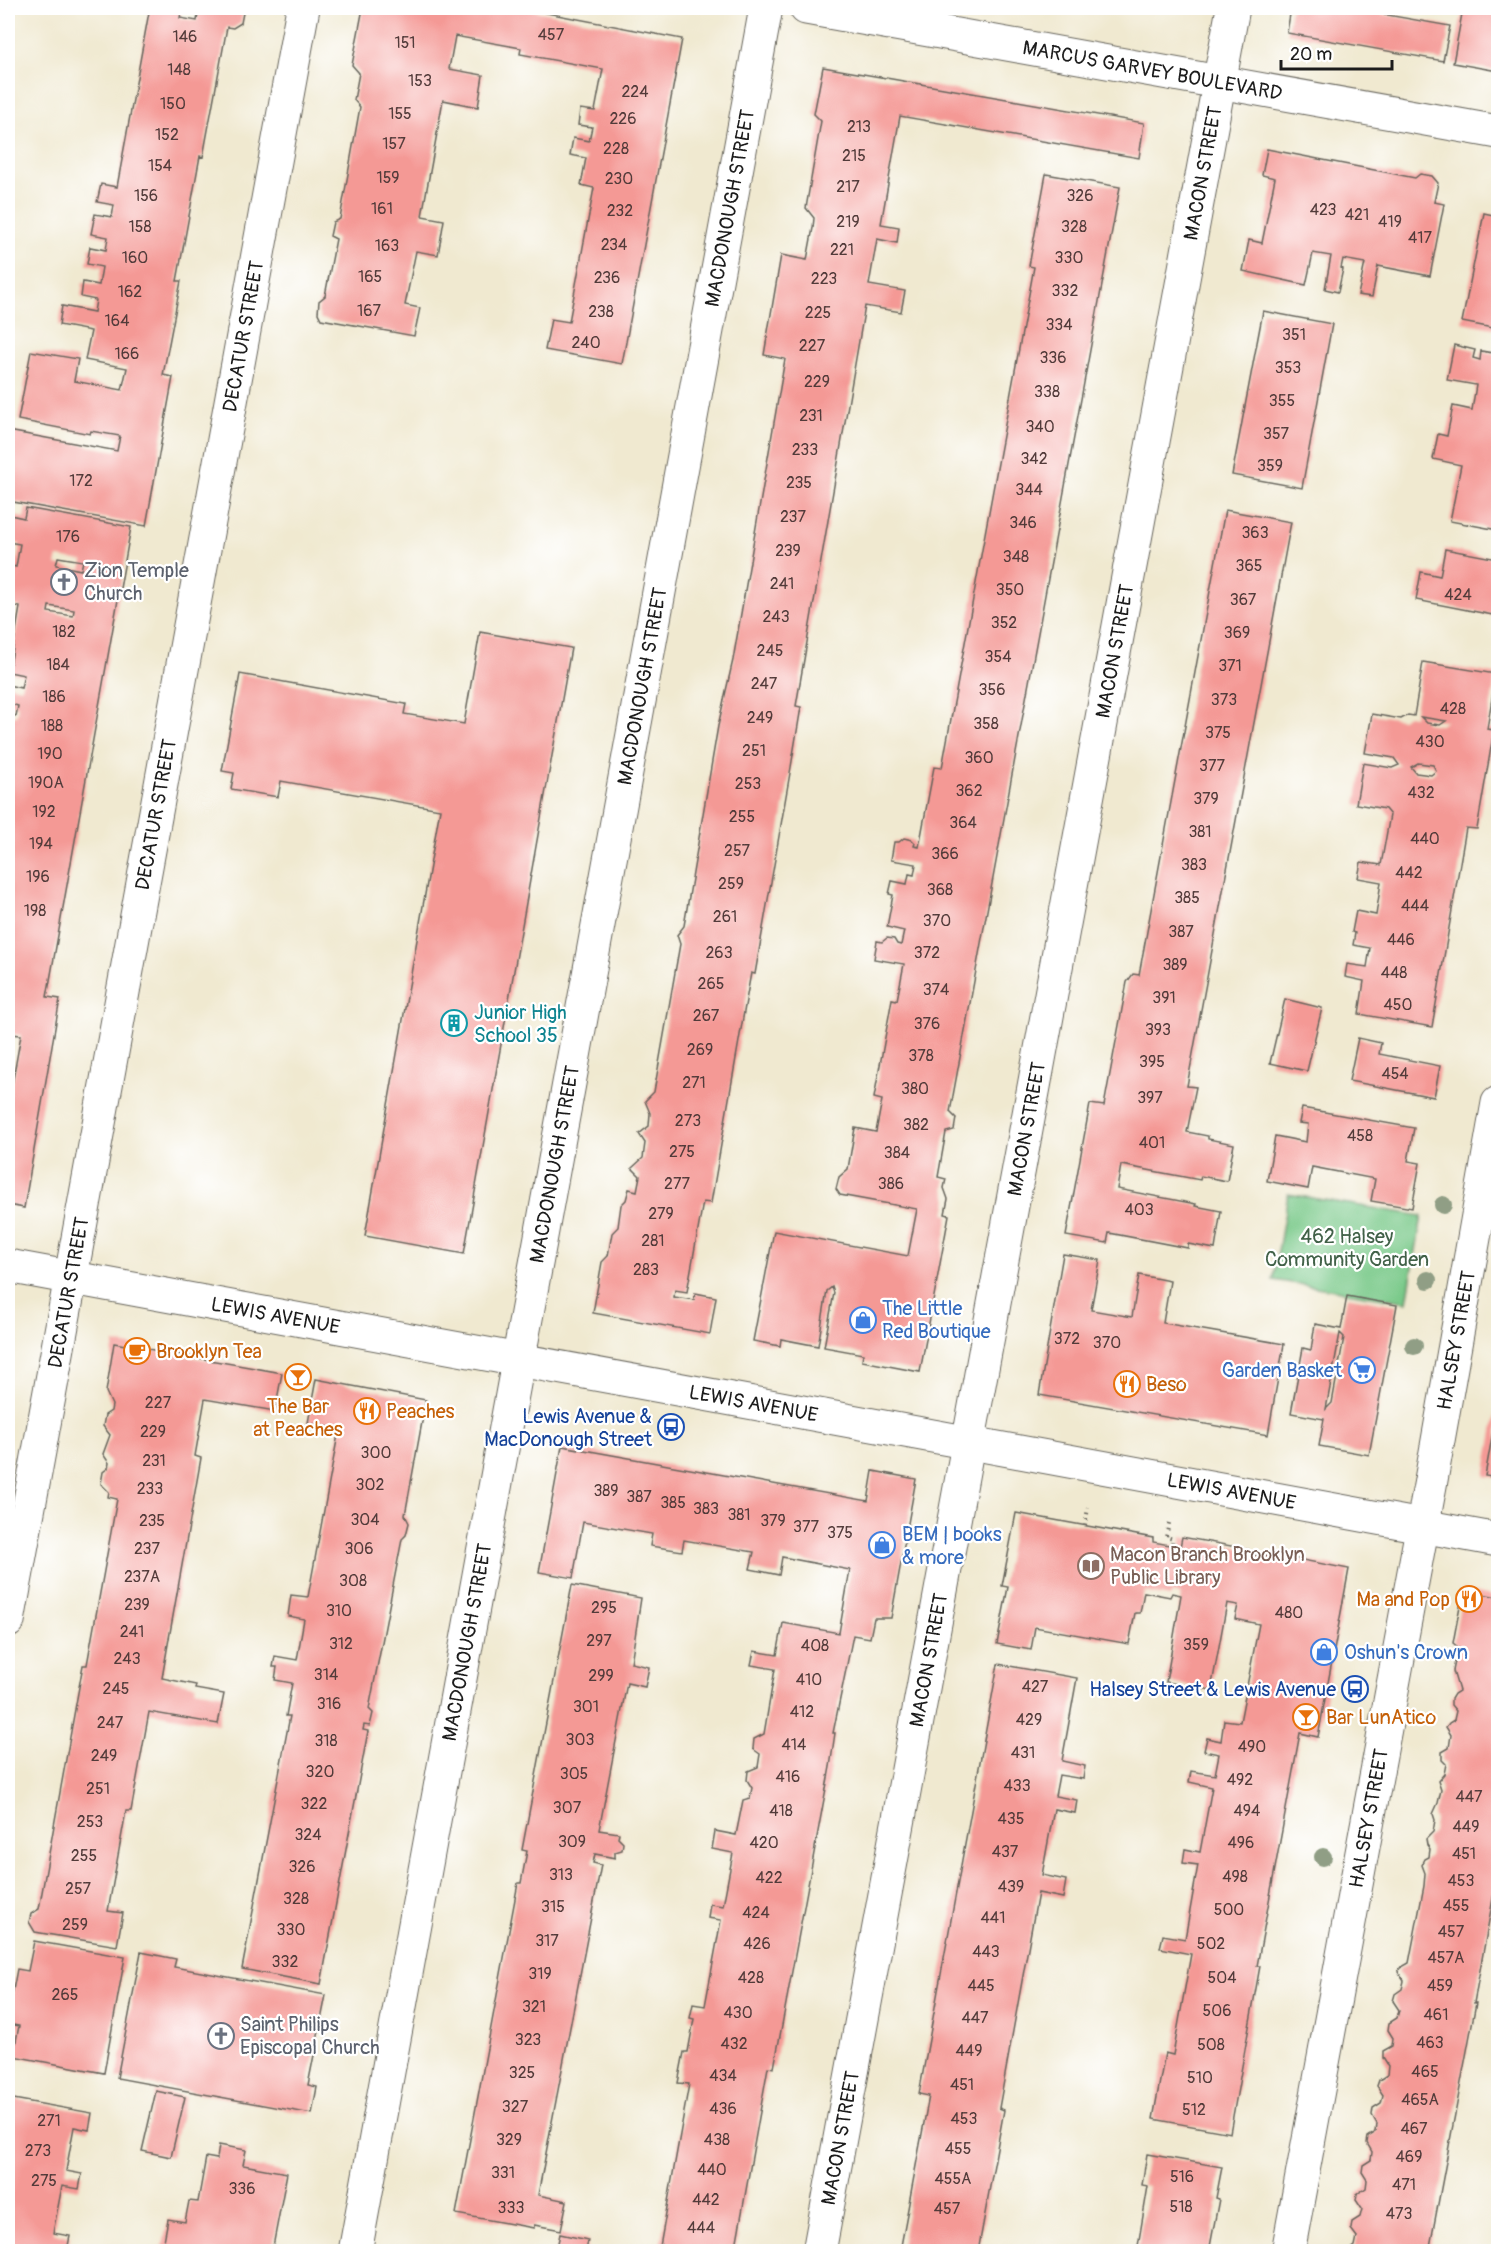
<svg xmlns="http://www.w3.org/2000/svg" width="1506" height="2259" viewBox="0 0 1506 2259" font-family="Pangolin,sans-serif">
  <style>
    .green { fill: #79c989; stroke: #4a7252; stroke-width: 1.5 }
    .building { fill: #f49995; fill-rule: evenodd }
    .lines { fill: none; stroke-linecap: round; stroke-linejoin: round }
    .minor-casing { stroke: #66645b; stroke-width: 35 }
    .path { stroke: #66645b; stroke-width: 4; stroke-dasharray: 1.5 4.5; stroke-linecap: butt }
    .minor { stroke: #fff; stroke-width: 33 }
    .tree { fill: #909e85 }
    .labels { text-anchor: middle; stroke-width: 4.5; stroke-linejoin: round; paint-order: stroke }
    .number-label { font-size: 16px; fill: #523b3a }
    .street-label { font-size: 20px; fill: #1c1c1c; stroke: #fff }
    .worship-label { font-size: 20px; fill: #5b616d; stroke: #fff; text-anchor: start }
    .culture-label { font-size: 20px; fill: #0d838f; stroke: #fff; text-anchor: start }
    .park-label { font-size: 20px; fill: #416148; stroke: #fff }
    .shop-label { font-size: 20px; fill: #366cbe; stroke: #fff; text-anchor: start }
    .food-label { font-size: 20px; fill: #c56008; stroke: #fff; text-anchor: start }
    .transit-label { font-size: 20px; fill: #164399; stroke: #fff; text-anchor: end }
    .education-label { font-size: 20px; fill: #785e54; stroke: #fff; text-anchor: start }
  </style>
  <rect width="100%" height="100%" fill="#fff"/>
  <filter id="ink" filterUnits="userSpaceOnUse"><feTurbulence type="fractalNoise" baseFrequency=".0167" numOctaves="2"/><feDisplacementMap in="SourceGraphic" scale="12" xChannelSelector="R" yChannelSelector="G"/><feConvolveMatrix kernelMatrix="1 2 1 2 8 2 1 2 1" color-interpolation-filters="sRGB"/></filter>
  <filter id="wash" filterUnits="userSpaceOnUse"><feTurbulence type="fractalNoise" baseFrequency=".008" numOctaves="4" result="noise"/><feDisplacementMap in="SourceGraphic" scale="24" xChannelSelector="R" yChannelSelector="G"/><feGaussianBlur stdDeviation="1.35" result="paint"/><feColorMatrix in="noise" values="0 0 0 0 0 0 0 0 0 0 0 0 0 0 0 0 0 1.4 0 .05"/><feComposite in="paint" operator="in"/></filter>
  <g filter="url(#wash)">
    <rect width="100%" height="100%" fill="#f0e9d0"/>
    <path class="green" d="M 1288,1194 L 1422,1216 L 1407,1302 L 1273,1280 Z"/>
    <g id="blocks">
      <path class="building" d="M 128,8 L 182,8 L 180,18 L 197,21 L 199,8 L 244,8 L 241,23 L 233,28 L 227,27 L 203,157 L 200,156 L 177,281 L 181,281 L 163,375 L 173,377 L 146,526 L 8,501 L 8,431 L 117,451 L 120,436 L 91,431 L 90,434 L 18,420 L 31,351 L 78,359 L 74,381 L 122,390 L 127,368 L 85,360 L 91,331 L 59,325 L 62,306 L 94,312 L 96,300 L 81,297 L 83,282 L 99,285 L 102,267 L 87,264 L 90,247 L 106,250 L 108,237 L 91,234 L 95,214 L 112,217 L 114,205 L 97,202 L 101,184 L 117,187 L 149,12 Z
        M 363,8 L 521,8 L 682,39 L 622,364 L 545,350 L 551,319 L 569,322 L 594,188 L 581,185 L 586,158 L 570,155 L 573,138 L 589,141 L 592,127 L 578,125 L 580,109 L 595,111 L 603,69 L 520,54 L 521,48 L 455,36 L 449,69 L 483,75 L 478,107 L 443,100 L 422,216 L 444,220 L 438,255 L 416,251 L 405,305 L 420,308 L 414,336 L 321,319 L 318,313 L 319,301 L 325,296 L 336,239 L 330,236 L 333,222 L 340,219 L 360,107 L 354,100 L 359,73 L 352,65 Z
        M 1291,8 L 1377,8 L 1376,13 L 1450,26 L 1443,61 L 1287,33 Z
        M 1463,8 L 1498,8 L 1498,71 L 1453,63 Z
        M 823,67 L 1144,123 L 1139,158 L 900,116 L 881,224 L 899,227 L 897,243 L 877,239 L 869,285 L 905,291 L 901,312 L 865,306 L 796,706 L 801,707 L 790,773 L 755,974 L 751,973 L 745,1006 L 711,1203 L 703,1202 L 687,1292 L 675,1290 L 674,1297 L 694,1300 L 695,1293 L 716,1297 L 710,1334 L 593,1313 L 602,1262 L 608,1256 L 612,1233 L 618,1227 L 621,1205 L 626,1200 L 629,1189 L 637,1191 L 640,1176 L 632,1168 L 643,1158 L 645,1143 L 639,1134 L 649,1126 L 650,1113 L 645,1101 L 654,1092 L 680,944 L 677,935 L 684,926 L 718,726 L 733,660 L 785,359 L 764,355 L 781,255 L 807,260 L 813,228 L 814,218 L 806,208 L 821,121 L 814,114 Z
        M 1267,149 L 1415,178 L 1420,174 L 1432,176 L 1438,183 L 1434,202 L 1444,204 L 1430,276 L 1378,266 L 1372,297 L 1358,295 L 1365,263 L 1343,259 L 1341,268 L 1343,269 L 1338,292 L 1325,289 L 1331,256 L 1313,253 L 1306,285 L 1243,271 L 1249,240 L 1262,243 L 1275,178 L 1262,175 Z
        M 1046,174 L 1120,187 L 950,1112 L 956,1118 L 954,1130 L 946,1132 L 938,1177 L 946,1179 L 944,1188 L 948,1199 L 945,1214 L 949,1215 L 920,1372 L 862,1361 L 863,1354 L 824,1347 L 834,1293 L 832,1287 L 827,1291 L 818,1346 L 781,1339 L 780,1346 L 753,1341 L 774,1231 L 908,1256 L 917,1209 L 840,1195 L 836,1189 L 839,1177 L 848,1169 L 855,1128 L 876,1132 L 882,1100 L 874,1098 L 892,999 L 897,1000 L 904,964 L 874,959 L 877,941 L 882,942 L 887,938 L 894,939 L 897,944 L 901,945 L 904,931 L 887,927 L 893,895 L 889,894 L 892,881 L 907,884 L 909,874 L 914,875 L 916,864 L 891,860 L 894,842 L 899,842 L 904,838 L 912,840 L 915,843 L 914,846 L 919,847 L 934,767 L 942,768 L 1034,267 L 1029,266 Z
        M 1484,213 L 1498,216 L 1498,329 L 1462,322 Z
        M 1263,311 L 1332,324 L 1302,488 L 1232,475 Z
        M 1454,345 L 1475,350 L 1473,358 L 1480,360 L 1481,351 L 1498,354 L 1498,530 L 1450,521 L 1461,465 L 1433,459 L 1438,434 L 1447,436 L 1453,406 L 1472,410 L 1476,385 L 1447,380 Z
        M 26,508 L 131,527 L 47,997 L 60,999 L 24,1208 L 8,1205 L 8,1095 L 10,1096 L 21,1035 L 11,1034 L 14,1019 L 8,1013 L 8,766 L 13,732 L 8,730 L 8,715 L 16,716 L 18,706 L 8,703 L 8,685 L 21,688 L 24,675 L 9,672 L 20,607 L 9,605 L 11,592 L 8,591 L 8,565 L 16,567 L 20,544 L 8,542 L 8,529 L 10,515 L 24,518 ZM 58,557 L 83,561 L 81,570 L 56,565 ZM 49,606 L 74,610 L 73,616 L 48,612 Z
        M 1225,510 L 1291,522 L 1187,1086 L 1196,1087 L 1187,1132 L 1208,1136 L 1208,1139 L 1234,1144 L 1227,1181 L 1201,1176 L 1200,1180 L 1121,1165 L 1117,1189 L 1196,1204 L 1195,1206 L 1221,1211 L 1215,1249 L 1188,1244 L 1188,1248 L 1109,1233 L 1107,1243 L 1066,1236 L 1090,1104 L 1104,1106 L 1127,982 L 1133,974 L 1139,975 Z
        M 1445,549 L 1498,559 L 1498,616 L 1416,600 L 1421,572 L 1440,576 Z
        M 480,632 L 571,648 L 464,1254 L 365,1236 L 440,809 L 281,781 L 278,797 L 231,789 L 234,773 L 222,771 L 240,674 L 406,704 L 404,714 L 464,724 Z
        M 1423,662 L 1496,674 L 1487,729 L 1494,730 L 1477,829 L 1466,828 L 1432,1027 L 1359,1014 L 1364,981 L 1345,977 L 1347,964 L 1367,967 L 1370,948 L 1353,945 L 1355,933 L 1352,932 L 1356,911 L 1376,915 L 1381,882 L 1358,878 L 1361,862 L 1381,865 L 1390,815 L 1385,809 L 1356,804 L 1363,763 L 1392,768 L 1399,765 L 1394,758 L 1365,753 L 1372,714 L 1401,719 L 1408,715 L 1414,716 ZM 1421,717 L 1446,721 L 1440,725 L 1433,724 L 1427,723 ZM 1418,763 L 1433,765 L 1436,771 L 1431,775 L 1416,773 L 1411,767 Z
        M 1285,999 L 1322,1008 L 1307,1071 L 1270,1063 Z
        M 1358,1038 L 1381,1043 L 1379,1054 L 1440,1066 L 1434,1097 L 1349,1081 Z
        M 1302,1108 L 1414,1128 L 1408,1161 L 1420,1163 L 1412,1208 L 1371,1201 L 1375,1179 L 1312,1167 L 1308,1189 L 1267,1181 L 1275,1136 L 1306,1142 L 1308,1124 L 1299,1123 Z
        M 1063,1254 L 1100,1260 L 1091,1310 L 1132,1317 L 1139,1275 L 1170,1281 L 1163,1323 L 1284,1344 L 1268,1435 L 1039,1395 Z
        M 1347,1296 L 1397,1305 L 1369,1455 L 1319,1446 L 1324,1419 L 1291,1413 L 1303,1348 L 1311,1350 L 1315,1324 L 1341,1329 ZM 1340,1333 L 1344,1337 L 1332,1403 L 1326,1409 Z
        M 114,1343 L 282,1373 L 275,1411 L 205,1399 L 195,1456 L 201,1458 L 162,1678 L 196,1685 L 195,1689 L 224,1694 L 218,1724 L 149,1712 L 131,1811 L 126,1811 L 108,1911 L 123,1913 L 117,1946 L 35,1932 L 29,1922 L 31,1914 L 39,1909 L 83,1665 L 87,1665 L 117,1499 L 108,1497 L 109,1492 L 101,1484 L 103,1472 L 108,1468 L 109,1463 L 103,1454 L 110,1435 L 103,1426 L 105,1415 L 111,1411 L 112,1405 L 106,1392 Z
        M 316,1379 L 426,1400 L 405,1515 L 409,1523 L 406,1535 L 402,1539 L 377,1668 L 369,1709 L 373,1713 L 370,1726 L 364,1725 L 363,1730 L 368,1731 L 321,1984 L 242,1969 L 290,1716 L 286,1716 L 292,1683 L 275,1680 L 277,1667 L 273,1667 L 275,1656 L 297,1660 L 304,1619 L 288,1616 L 291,1595 L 308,1597 L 339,1429 L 308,1423 Z
        M 1497,1409 L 1498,1409 L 1498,1478 L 1485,1476 Z
        M 562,1446 L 868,1501 L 873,1471 L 916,1479 L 891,1618 L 874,1618 L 870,1638 L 853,1635 L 833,1733 L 835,1733 L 830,1767 L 774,2068 L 768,2067 L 735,2252 L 659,2252 L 689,2084 L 678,2083 L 684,2052 L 688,2052 L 694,2019 L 690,2018 L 693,2004 L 705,2006 L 721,1920 L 708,1918 L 710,1904 L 723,1906 L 733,1853 L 712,1849 L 715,1831 L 736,1835 L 743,1800 L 750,1798 L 752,1788 L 747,1780 L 748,1771 L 758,1767 L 760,1754 L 753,1749 L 754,1739 L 764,1734 L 775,1669 L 751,1665 L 754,1651 L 777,1655 L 783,1623 L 839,1633 L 850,1570 L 782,1557 L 779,1575 L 750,1569 L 754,1552 L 684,1540 L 682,1551 L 650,1546 L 652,1534 L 583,1522 L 573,1578 L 539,1572 Z
        M 1016,1513 L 1153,1538 L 1153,1542 L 1180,1547 L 1182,1537 L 1248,1549 L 1247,1554 L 1266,1557 L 1267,1553 L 1349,1569 L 1318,1737 L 1300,1733 L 1257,1966 L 1260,1966 L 1230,2133 L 1153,2119 L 1165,2053 L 1173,2055 L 1191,1954 L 1160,1948 L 1163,1935 L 1185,1939 L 1198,1865 L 1183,1863 L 1185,1849 L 1200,1852 L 1212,1787 L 1189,1782 L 1191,1771 L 1215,1775 L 1219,1754 L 1204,1751 L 1207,1738 L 1221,1741 L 1224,1720 L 1240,1722 L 1259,1624 L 1235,1619 L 1238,1605 L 1227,1603 L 1211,1690 L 1166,1682 L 1181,1595 L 1172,1593 L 1170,1597 L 1144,1592 L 1140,1613 L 1135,1613 L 1129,1644 L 1035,1627 L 1031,1650 L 997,1644 L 1008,1587 L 1002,1586 Z
        M 572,1585 L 641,1598 L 631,1663 L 649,1667 L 645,1687 L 627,1683 L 599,1830 L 619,1833 L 618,1838 L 623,1843 L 622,1850 L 615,1852 L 615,1858 L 595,1854 L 593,1863 L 601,1865 L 538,2195 L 567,2201 L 561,2230 L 534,2225 L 534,2228 L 456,2214 L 518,1883 L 521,1883 L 527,1851 L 522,1850 Z
        M 1463,1590 L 1498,1597 L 1498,1871 L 1474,2003 L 1476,2003 L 1429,2252 L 1347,2252 L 1355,2246 L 1357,2237 L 1351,2229 L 1352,2222 L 1360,2217 L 1362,2209 L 1356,2200 L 1357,2194 L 1366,2188 L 1367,2180 L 1362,2172 L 1363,2165 L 1371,2160 L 1372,2152 L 1367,2143 L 1368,2137 L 1376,2132 L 1377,2124 L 1372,2115 L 1373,2108 L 1381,2103 L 1383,2095 L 1377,2086 L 1379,2080 L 1387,2075 L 1388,2066 L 1383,2058 L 1383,2051 L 1392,2046 L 1393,2038 L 1388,2030 L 1389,2023 L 1397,2018 L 1399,2010 L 1393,2001 L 1395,1994 L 1402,1989 L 1404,1981 L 1398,1972 L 1400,1968 L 1409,1963 L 1424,1886 L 1425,1873 L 1422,1865 L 1425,1859 L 1429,1857 L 1430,1849 L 1427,1845 L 1426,1839 L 1433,1832 L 1435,1820 L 1433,1814 L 1438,1803 L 1441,1790 L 1438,1781 L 1444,1774 L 1446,1764 L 1442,1760 L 1442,1752 L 1449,1748 L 1451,1735 L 1446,1727 L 1449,1723 L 1454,1720 L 1456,1711 L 1451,1705 L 1451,1699 L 1454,1694 L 1459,1691 L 1453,1671 L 1458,1647 L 1453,1643 Z
        M 998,1664 L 1077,1678 L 1062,1761 L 1085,1766 L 1083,1779 L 1059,1775 L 1055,1796 L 1077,1800 L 1075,1813 L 1054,1809 L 1042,1875 L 1066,1880 L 1063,1898 L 1038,1893 L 999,2108 L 1004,2110 L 978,2252 L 903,2252 L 904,2246 L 901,2246 L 929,2096 L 919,2094 Z
        M 34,1941 L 125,1957 L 104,2073 L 13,2056 L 19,2026 L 8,2024 L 8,2017 L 17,1969 L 28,1971 Z
        M 141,1952 L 176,1959 L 174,1967 L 326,1995 L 308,2085 L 317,2087 L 312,2114 L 117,2078 Z
        M 156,2091 L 185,2097 L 171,2157 L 142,2151 Z
        M 8,2098 L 92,2113 L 89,2130 L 74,2127 L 66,2171 L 82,2174 L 79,2189 L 62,2186 L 53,2233 L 70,2236 L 67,2251 L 51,2248 L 50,2252 L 8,2252 Z
        M 219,2145 L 246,2150 L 243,2165 L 287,2173 L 272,2252 L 162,2252 L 168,2219 L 185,2222 L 189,2201 L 198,2202 L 206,2157 L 217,2159 Z
        M 1147,2154 L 1222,2167 L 1216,2198 L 1219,2199 L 1209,2252 L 1137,2252 L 1148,2186 L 1142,2185 Z
        M 560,2234 L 588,2240 L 586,2252 L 556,2252 Z
        M 124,2248 L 140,2250 L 140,2252 L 124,2252 Z"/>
    </g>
  </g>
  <g filter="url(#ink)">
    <use href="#blocks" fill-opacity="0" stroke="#66645b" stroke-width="1.5"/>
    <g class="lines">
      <defs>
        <g id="minor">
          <path id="s1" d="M 806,8 L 1498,132"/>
          <path id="s2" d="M 8,1266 L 1498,1540"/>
          <path id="s3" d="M 8,1621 L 303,8"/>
          <path id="s4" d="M 355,2252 L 766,8"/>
          <path id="s5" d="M 819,2252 L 1233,8"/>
          <path id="s6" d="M 1288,2252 L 1431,1480 L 1498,1103"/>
        </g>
      </defs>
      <use href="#minor" class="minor-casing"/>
      <path class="path" d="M 1169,1523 L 1166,1537 L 1173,1539 L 1172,1545
        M 1085,1526 L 1088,1508"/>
      <use href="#minor" class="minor"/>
    </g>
    <g class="tree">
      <circle cx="1443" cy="1205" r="9"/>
      <circle cx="1428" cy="1280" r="9"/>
      <circle cx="1414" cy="1346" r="9"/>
      <circle cx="1323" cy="1857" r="9"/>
    </g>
  </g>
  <defs>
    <symbol id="church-ring" viewBox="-11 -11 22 22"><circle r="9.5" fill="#fff" stroke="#6b7280" stroke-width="1.5"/><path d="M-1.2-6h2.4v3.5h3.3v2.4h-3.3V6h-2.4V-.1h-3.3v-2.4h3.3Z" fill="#6b7280"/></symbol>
    <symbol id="building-ring" viewBox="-11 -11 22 22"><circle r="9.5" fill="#fff" stroke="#0f9aa8" stroke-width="1.5"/><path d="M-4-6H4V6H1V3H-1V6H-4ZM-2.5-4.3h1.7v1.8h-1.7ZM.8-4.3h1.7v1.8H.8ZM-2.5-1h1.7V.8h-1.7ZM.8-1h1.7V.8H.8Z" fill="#0f9aa8"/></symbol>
    <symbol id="shop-ring" viewBox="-11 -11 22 22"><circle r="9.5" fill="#fff" stroke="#3f7fe0" stroke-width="1.5"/><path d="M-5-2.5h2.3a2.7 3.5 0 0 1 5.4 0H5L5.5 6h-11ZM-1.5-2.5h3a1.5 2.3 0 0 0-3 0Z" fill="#3f7fe0"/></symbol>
    <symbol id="cafe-ring" viewBox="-11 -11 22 22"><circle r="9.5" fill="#fff" stroke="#e8710a" stroke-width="1.5"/><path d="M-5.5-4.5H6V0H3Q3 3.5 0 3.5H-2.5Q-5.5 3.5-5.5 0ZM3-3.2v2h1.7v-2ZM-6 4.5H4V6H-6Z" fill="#e8710a"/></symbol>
    <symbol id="supermarket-ring" viewBox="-11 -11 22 22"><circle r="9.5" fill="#fff" stroke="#3f7fe0" stroke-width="1.5"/><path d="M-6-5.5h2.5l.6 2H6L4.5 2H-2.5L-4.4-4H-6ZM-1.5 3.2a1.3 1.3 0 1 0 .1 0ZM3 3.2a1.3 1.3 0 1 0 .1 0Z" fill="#3f7fe0"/></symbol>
    <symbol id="bar-ring" viewBox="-11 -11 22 22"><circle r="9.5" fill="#fff" stroke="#e8710a" stroke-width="1.5"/><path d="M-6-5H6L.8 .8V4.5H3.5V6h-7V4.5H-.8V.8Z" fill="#e8710a"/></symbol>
    <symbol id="restaurant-ring" viewBox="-11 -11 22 22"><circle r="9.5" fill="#fff" stroke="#e8710a" stroke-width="1.5"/><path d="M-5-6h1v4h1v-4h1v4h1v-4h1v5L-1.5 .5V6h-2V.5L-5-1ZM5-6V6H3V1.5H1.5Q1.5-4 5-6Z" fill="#e8710a"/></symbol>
    <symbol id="bus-ring" viewBox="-11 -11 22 22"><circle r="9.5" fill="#fff" stroke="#1a4fb4" stroke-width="1.5"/><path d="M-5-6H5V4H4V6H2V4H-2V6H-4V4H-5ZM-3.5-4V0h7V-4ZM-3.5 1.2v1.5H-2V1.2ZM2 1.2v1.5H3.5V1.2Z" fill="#1a4fb4"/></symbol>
    <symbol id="library-ring" viewBox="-11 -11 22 22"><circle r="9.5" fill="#fff" stroke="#8d6e63" stroke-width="1.5"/><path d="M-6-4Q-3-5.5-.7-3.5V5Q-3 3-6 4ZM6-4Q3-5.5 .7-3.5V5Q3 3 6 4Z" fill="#8d6e63"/></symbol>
  </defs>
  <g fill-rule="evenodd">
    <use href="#church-ring" x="49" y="567" width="30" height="30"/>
    <use href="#building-ring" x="439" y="1008" width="30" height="30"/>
    <use href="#shop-ring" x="848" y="1305" width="30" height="30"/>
    <use href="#cafe-ring" x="122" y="1336" width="30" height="30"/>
    <use href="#supermarket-ring" x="1347" y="1355" width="30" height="30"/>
    <use href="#bar-ring" x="283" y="1362" width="30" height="30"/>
    <use href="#restaurant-ring" x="1112" y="1369" width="30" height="30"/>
    <use href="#restaurant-ring" x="352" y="1396" width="30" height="30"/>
    <use href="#bus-ring" x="656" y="1412" width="30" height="30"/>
    <use href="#shop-ring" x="867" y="1530" width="30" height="30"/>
    <use href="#library-ring" x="1076" y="1551" width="30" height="30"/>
    <use href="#restaurant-ring" x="1454" y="1584" width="30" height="30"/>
    <use href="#shop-ring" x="1309" y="1637" width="30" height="30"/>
    <use href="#bus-ring" x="1340" y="1674" width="30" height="30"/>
    <use href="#bar-ring" x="1291" y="1702" width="30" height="30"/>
    <use href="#church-ring" x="206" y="2021" width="30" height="30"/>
  </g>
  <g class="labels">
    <g class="number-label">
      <text x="551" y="40">457</text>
      <text x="185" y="42">146</text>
      <text x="405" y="48">151</text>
      <text x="179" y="75">148</text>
      <text x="420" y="86">153</text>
      <text x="635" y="97">224</text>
      <text x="173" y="109">150</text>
      <text x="400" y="119">155</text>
      <text x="623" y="124">226</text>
      <text x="859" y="132">213</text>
      <text x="167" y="140">152</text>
      <text x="394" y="149">157</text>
      <text x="616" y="154">228</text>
      <text x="854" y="161">215</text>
      <text x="160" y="171">154</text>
      <text x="388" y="183">159</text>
      <text x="619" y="184">230</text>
      <text x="848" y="192">217</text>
      <text x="146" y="201">156</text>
      <text x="1080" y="201">326</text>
      <text x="382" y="214">161</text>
      <text x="1323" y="215">423</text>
      <text x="620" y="216">232</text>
      <text x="1357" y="220">421</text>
      <text x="848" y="227">219</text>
      <text x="1390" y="227">419</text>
      <text x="140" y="232">158</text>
      <text x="1074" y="232">328</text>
      <text x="1420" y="243">417</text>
      <text x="614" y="250">234</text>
      <text x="387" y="251">163</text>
      <text x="842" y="255">221</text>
      <text x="135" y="263">160</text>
      <text x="1069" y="263">330</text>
      <text x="370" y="282">165</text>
      <text x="607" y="283">236</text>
      <text x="824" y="284">223</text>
      <text x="1065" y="296">332</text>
      <text x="130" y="297">162</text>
      <text x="369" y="316">167</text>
      <text x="601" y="317">238</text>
      <text x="818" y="318">225</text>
      <text x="117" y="326">164</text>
      <text x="1059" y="330">334</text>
      <text x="1294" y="340">351</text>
      <text x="586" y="348">240</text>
      <text x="812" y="351">227</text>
      <text x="127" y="359">166</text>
      <text x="1053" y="363">336</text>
      <text x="1288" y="373">353</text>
      <text x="817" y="387">229</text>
      <text x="1047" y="397">338</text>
      <text x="1282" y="406">355</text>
      <text x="811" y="421">231</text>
      <text x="1040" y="432">340</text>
      <text x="1276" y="439">357</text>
      <text x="805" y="455">233</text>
      <text x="1034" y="464">342</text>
      <text x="1270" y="471">359</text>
      <text x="81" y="486">172</text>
      <text x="799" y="488">235</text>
      <text x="1029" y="495">344</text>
      <text x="793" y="522">237</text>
      <text x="1023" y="528">346</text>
      <text x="1255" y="538">363</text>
      <text x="68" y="542">176</text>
      <text x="788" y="556">239</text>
      <text x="1016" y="562">348</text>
      <text x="1249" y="571">365</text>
      <text x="782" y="589">241</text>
      <text x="1010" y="595">350</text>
      <text x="1458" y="600">424</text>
      <text x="1243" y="605">367</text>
      <text x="776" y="622">243</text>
      <text x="1004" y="628">352</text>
      <text x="64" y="637">182</text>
      <text x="1237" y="638">369</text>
      <text x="770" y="656">245</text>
      <text x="998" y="662">354</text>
      <text x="58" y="670">184</text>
      <text x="1230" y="671">371</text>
      <text x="764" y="689">247</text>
      <text x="992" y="695">356</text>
      <text x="54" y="702">186</text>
      <text x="1224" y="705">373</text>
      <text x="1453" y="714">428</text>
      <text x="760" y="723">249</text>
      <text x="986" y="729">358</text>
      <text x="52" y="731">188</text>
      <text x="1218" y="738">375</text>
      <text x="1430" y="747">430</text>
      <text x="754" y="756">251</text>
      <text x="50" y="759">190</text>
      <text x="979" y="763">360</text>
      <text x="1212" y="771">377</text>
      <text x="46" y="788">190A</text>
      <text x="748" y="789">253</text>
      <text x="969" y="796">362</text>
      <text x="1421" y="798">432</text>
      <text x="1206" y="804">379</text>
      <text x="44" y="817">192</text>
      <text x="742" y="822">255</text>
      <text x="963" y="828">364</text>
      <text x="1200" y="837">381</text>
      <text x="1425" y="844">440</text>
      <text x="41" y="849">194</text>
      <text x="737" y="856">257</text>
      <text x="945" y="859">366</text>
      <text x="1194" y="870">383</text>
      <text x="1409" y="878">442</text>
      <text x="38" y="882">196</text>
      <text x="731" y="889">259</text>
      <text x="940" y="895">368</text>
      <text x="1187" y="903">385</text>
      <text x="1415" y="911">444</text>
      <text x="35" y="916">198</text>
      <text x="725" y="922">261</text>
      <text x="937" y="926">370</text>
      <text x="1181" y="937">387</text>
      <text x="1401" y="945">446</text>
      <text x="719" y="958">263</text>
      <text x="927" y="958">372</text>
      <text x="1175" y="970">389</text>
      <text x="1394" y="978">448</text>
      <text x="711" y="989">265</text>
      <text x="936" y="995">374</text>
      <text x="1164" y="1003">391</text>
      <text x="1398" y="1010">450</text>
      <text x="706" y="1021">267</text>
      <text x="927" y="1029">376</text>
      <text x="1158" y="1035">393</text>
      <text x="700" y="1055">269</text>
      <text x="921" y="1061">378</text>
      <text x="1152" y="1067">395</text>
      <text x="1395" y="1079">454</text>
      <text x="694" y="1088">271</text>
      <text x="915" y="1094">380</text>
      <text x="1150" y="1103">397</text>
      <text x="688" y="1126">273</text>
      <text x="916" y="1130">382</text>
      <text x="1360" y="1141">458</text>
      <text x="1152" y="1148">401</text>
      <text x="682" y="1157">275</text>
      <text x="897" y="1158">384</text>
      <text x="677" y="1189">277</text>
      <text x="891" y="1189">386</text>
      <text x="1139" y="1215">403</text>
      <text x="661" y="1219">279</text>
      <text x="653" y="1246">281</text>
      <text x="646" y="1275">283</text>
      <text x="1067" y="1344">372</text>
      <text x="1107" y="1348">370</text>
      <text x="158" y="1408">227</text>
      <text x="153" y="1437">229</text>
      <text x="376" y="1458">300</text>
      <text x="154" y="1466">231</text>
      <text x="370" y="1490">302</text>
      <text x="150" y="1494">233</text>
      <text x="606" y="1496">389</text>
      <text x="639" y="1502">387</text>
      <text x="673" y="1508">385</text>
      <text x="706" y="1514">383</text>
      <text x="739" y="1520">381</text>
      <text x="365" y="1525">304</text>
      <text x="152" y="1526">235</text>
      <text x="773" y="1526">379</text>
      <text x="806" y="1532">377</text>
      <text x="840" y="1538">375</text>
      <text x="147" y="1554">237</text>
      <text x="359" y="1554">306</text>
      <text x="142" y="1582">237A</text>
      <text x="353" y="1586">308</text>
      <text x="137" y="1610">239</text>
      <text x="604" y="1613">295</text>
      <text x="339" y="1616">310</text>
      <text x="1289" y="1618">480</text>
      <text x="132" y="1637">241</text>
      <text x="599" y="1646">297</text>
      <text x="341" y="1649">312</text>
      <text x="1196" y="1650">359</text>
      <text x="815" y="1651">408</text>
      <text x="127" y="1664">243</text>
      <text x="326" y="1680">314</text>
      <text x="601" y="1681">299</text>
      <text x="809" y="1685">410</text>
      <text x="1035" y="1692">427</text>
      <text x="116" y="1694">245</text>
      <text x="329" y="1709">316</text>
      <text x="586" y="1712">301</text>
      <text x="802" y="1717">412</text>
      <text x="1029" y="1725">429</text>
      <text x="110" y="1728">247</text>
      <text x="580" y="1745">303</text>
      <text x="326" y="1746">318</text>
      <text x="794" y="1750">414</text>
      <text x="1252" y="1752">490</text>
      <text x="1023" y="1758">431</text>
      <text x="104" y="1761">249</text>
      <text x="320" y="1777">320</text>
      <text x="574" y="1779">305</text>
      <text x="788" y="1782">416</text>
      <text x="1240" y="1785">492</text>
      <text x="1017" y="1791">433</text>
      <text x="98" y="1794">251</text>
      <text x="1469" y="1802">447</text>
      <text x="314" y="1809">322</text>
      <text x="567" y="1813">307</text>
      <text x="781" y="1816">418</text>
      <text x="1247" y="1816">494</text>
      <text x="1011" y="1824">435</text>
      <text x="90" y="1827">253</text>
      <text x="1466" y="1832">449</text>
      <text x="308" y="1840">324</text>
      <text x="572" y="1847">309</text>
      <text x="764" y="1848">420</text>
      <text x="1241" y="1848">496</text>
      <text x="1005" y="1857">437</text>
      <text x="1464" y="1859">451</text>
      <text x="84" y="1861">255</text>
      <text x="302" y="1872">326</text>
      <text x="561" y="1880">313</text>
      <text x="1235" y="1882">498</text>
      <text x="769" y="1883">422</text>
      <text x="1461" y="1886">453</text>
      <text x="1011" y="1892">439</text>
      <text x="78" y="1894">257</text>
      <text x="296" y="1904">328</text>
      <text x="1456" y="1911">455</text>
      <text x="553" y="1912">315</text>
      <text x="1229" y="1915">500</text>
      <text x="756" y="1918">424</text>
      <text x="993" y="1923">441</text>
      <text x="75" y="1930">259</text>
      <text x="291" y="1935">330</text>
      <text x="1451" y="1937">457</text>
      <text x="547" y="1946">317</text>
      <text x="757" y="1949">426</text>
      <text x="1211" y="1949">502</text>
      <text x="986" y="1957">443</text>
      <text x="1446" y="1963">457A</text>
      <text x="285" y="1967">332</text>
      <text x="540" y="1979">319</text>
      <text x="751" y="1983">428</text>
      <text x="1222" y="1983">504</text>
      <text x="981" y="1991">445</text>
      <text x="1440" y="1991">459</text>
      <text x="65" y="2000">265</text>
      <text x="534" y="2012">321</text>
      <text x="1217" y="2016">506</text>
      <text x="738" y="2018">430</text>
      <text x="1436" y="2020">461</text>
      <text x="975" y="2023">447</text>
      <text x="528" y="2045">323</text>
      <text x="1430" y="2048">463</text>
      <text x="734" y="2049">432</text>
      <text x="1211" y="2050">508</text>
      <text x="969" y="2056">449</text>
      <text x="1425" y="2077">465</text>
      <text x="522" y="2078">325</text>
      <text x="723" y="2081">434</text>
      <text x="1200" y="2083">510</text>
      <text x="962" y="2090">451</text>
      <text x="1420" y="2105">465A</text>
      <text x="515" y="2112">327</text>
      <text x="723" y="2114">436</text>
      <text x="1194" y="2115">512</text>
      <text x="964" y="2124">453</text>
      <text x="49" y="2126">271</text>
      <text x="1414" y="2134">467</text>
      <text x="509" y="2145">329</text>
      <text x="717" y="2145">438</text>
      <text x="958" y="2154">455</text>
      <text x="38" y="2156">273</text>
      <text x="1409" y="2162">469</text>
      <text x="712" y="2175">440</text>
      <text x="503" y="2178">331</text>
      <text x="1182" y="2182">516</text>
      <text x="953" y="2184">455A</text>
      <text x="44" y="2186">275</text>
      <text x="1404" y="2190">471</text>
      <text x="242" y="2194">336</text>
      <text x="706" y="2205">442</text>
      <text x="1181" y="2212">518</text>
      <text x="511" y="2213">333</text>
      <text x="947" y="2214">457</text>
      <text x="1399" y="2219">473</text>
      <text x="701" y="2233">444</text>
    </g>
    <g class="street-label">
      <text dy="7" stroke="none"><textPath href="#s1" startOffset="352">MARCUS GARVEY BOULEVARD</textPath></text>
      <text dy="7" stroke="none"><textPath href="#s5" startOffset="2114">MACON STREET</textPath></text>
      <text dy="7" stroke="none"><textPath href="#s4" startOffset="2078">MACDONOUGH STREET</textPath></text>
      <text dy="7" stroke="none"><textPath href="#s3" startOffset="1306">DECATUR STREET</textPath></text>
      <text dy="7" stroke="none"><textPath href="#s5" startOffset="1628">MACON STREET</textPath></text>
      <text dy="7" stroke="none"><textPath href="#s4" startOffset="1592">MACDONOUGH STREET</textPath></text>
      <text dy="7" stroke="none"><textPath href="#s3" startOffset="820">DECATUR STREET</textPath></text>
      <text dy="7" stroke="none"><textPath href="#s5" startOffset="1142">MACON STREET</textPath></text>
      <text dy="7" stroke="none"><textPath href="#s4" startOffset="1106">MACDONOUGH STREET</textPath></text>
      <text dy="7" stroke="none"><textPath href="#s3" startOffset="334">DECATUR STREET</textPath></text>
      <text dy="7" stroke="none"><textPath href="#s2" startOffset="272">LEWIS AVENUE</textPath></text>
      <text dy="7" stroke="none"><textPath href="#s6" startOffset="927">HALSEY STREET</textPath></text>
      <text dy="7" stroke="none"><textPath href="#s2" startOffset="758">LEWIS AVENUE</textPath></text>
      <text dy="7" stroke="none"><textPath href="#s2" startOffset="1244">LEWIS AVENUE</textPath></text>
      <text dy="7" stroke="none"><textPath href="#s4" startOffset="620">MACDONOUGH STREET</textPath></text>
      <text dy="7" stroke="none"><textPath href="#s5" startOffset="602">MACON STREET</textPath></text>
      <text dy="7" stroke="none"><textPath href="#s6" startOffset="441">HALSEY STREET</textPath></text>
      <text dy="7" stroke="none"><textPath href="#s5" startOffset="116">MACON STREET</textPath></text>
    </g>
    <g class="worship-label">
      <text x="84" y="577">Zion Temple<tspan x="84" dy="23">Church</tspan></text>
      <text x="240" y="2031">Saint Philips<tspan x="240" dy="23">Episcopal Church</tspan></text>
    </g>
    <g class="culture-label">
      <text x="474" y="1019">Junior High<tspan x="474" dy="23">School 35</tspan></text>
    </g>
    <g class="park-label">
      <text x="1347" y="1243">462 Halsey<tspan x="1347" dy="23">Community Garden</tspan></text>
    </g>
    <g class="shop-label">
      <text x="882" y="1315">The Little<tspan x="882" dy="23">Red Boutique</tspan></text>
      <text x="1342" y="1377" text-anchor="end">Garden Basket</text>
      <text x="902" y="1541">BEM | books<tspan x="902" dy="23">&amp; more</tspan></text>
      <text x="1344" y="1659">Oshun's Crown</text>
    </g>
    <g class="food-label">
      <text x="156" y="1358">Brooklyn Tea</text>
      <text x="1146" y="1391">Beso</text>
      <text x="298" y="1413" text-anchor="middle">The Bar<tspan x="298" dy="23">at Peaches</tspan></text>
      <text x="386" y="1418">Peaches</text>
      <text x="1450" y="1606" text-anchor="end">Ma and Pop</text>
      <text x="1326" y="1724">Bar LunAtico</text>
    </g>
    <g class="transit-label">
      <text x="652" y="1423">Lewis Avenue &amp;<tspan x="652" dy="23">MacDonough Street</tspan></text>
      <text x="1336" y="1696">Halsey Street &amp; Lewis Avenue</text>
    </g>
    <g class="education-label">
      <text x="1110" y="1561">Macon Branch Brooklyn<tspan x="1110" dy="23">Public Library</tspan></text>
    </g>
  </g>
  <rect width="1506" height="2259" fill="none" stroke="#fff" stroke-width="30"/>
  <path d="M1281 60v9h111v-9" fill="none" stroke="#1c1c1c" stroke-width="3"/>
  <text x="1290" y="60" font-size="18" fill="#1c1c1c" stroke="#ffffff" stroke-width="4.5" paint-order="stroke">20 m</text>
</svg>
